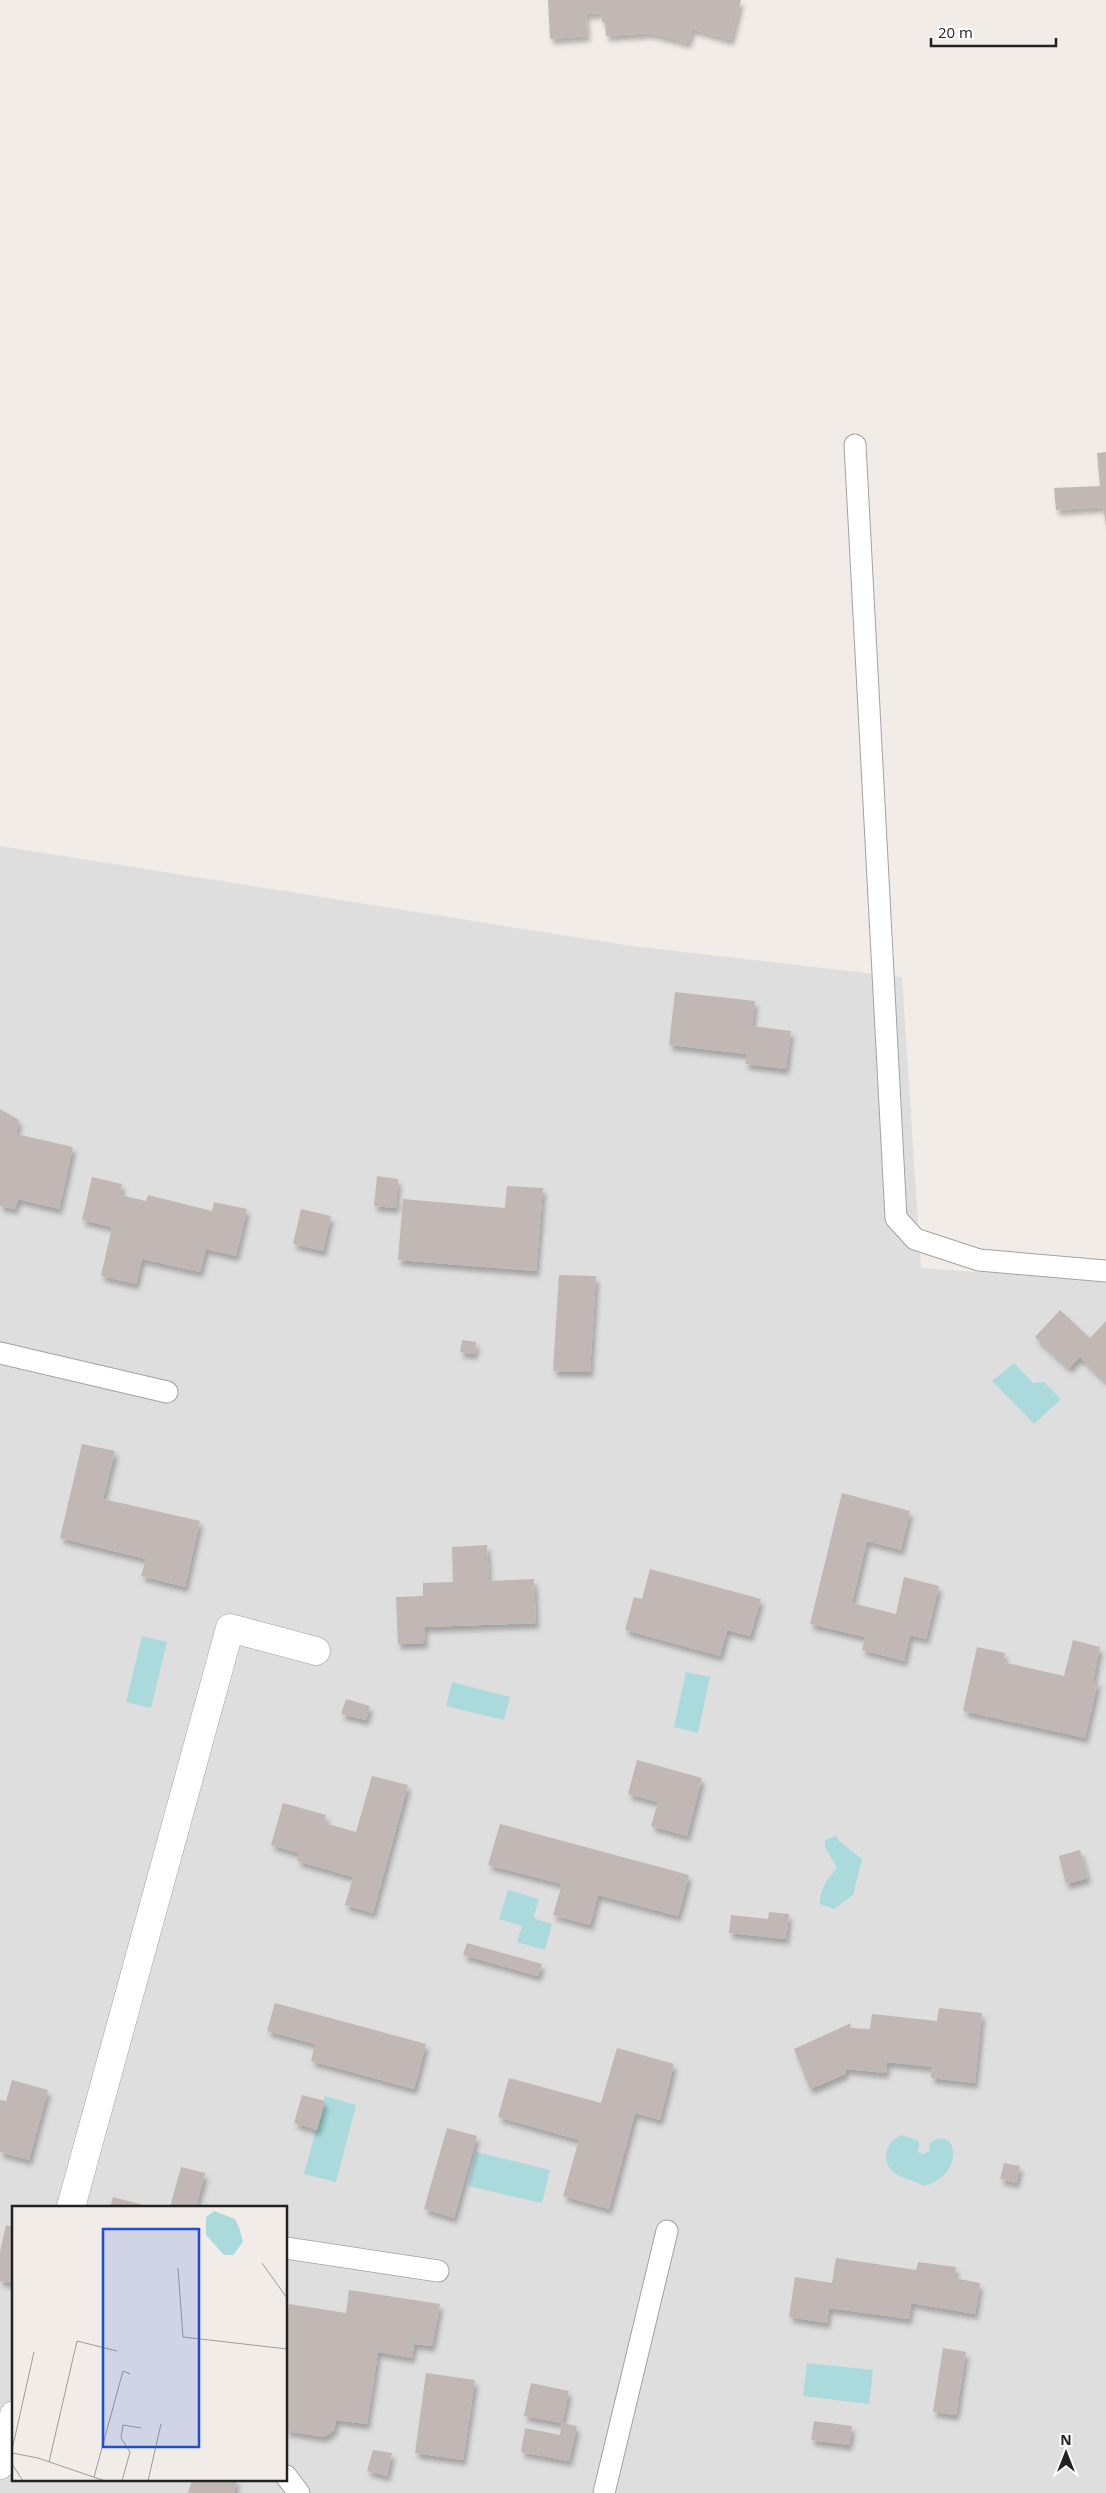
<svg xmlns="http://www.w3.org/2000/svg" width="1106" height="2493" viewBox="0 0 1106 2493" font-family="'Open Sans',sans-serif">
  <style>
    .residential { fill: #dfdede; fill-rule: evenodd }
    .water { fill: #aadadc }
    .building { fill: #c1b7b4; filter: url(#shadow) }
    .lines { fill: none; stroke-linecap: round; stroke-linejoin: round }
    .lane-casing { stroke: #a2a2a2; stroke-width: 23 }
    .street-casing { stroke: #a2a2a2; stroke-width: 29 }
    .lane { stroke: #fff; stroke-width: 21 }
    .street { stroke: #fff; stroke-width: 28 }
    .inset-road { fill: none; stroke: #9e9b98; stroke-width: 1 }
    .view { fill: #1d4ed8; fill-opacity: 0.15; stroke: #1d4ed8; stroke-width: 2.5 }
    .inset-edge { fill: none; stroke: #212121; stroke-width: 2.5 }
  </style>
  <defs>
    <filter id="shadow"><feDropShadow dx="3" dy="5.5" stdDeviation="2.5" flood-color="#0004"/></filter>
  </defs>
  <rect width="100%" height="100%" fill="#f1ece8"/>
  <path class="residential" d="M 0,846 L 632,946 L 902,977 L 921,1268 L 1106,1281 L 1106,2493 L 0,2493 ZM 14,2207 L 286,2207 L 286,2479 L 14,2479 Z"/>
  <path class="water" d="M 1014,1363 L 1033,1383 L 1044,1382 L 1061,1399 L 1034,1424 L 992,1381 Z
    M 142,1636 L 167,1642 L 151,1708 L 126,1702 Z
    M 686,1672 L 710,1677 L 698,1733 L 674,1727 Z
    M 452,1682 L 510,1697 L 504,1720 L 446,1706 Z
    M 836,1836 L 839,1841 L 862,1859 L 853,1895 L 834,1909 L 820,1904 C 819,1891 828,1877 837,1868 L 825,1847 L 825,1840 Z
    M 508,1890 L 539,1899 L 533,1918 L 552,1924 L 545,1950 L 517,1942 L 522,1926 L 499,1919 Z
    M 325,2096 L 356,2105 L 336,2182 L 304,2174 Z
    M 902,2135 L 917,2140 L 919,2143 L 918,2152 L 923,2154 L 930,2151 L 929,2144 C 936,2138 940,2136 949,2141 C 962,2160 943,2183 923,2186 C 915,2180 906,2180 898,2175 C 879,2165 884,2141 902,2135 Z
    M 476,2152 L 550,2170 L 542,2203 L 468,2186 Z
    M 807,2363 L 873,2370 L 869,2404 L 803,2396 Z"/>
  <path class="building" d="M 548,0 L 741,0 L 731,40 L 692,29 L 688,43 L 650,33 L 606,36 L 605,22 L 602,22 L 601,13 L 586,14 L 587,36 L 550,39 Z
    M 1106,452 L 1106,526 L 1103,507 L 1056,510 L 1054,488 L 1100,486 L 1097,453 Z
    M 675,992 L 755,1001 L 752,1026 L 791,1031 L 786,1069 L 745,1064 L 747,1054 L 669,1045 Z
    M 0,1109 L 19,1120 L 16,1134 L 73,1147 L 59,1209 L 18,1199 L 15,1209 L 0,1206 Z
    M 377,1176 L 398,1179 L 396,1208 L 374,1206 Z
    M 92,1177 L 122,1184 L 120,1195 L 146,1201 L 148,1195 L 212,1211 L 214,1202 L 247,1209 L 236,1256 L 206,1249 L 200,1272 L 142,1259 L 136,1284 L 101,1276 L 112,1227 L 82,1220 Z
    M 507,1186 L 543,1188 L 536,1271 L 398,1260 L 403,1199 L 505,1208 Z
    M 301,1209 L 331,1216 L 323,1251 L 293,1244 Z
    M 559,1275 L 596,1276 L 590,1372 L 553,1371 Z
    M 1060,1310 L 1090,1338 L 1106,1321 L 1106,1382 L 1080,1357 L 1069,1368 L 1035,1337 Z
    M 462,1340 L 476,1342 L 475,1354 L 460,1352 Z
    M 82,1444 L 115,1451 L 103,1499 L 200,1521 L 185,1587 L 141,1576 L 146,1559 L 60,1538 Z
    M 842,1493 L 910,1511 L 901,1550 L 867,1541 L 852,1603 L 896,1614 L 904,1577 L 939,1586 L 926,1639 L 910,1635 L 904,1661 L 862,1650 L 865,1637 L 810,1624 Z
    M 487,1545 L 489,1581 L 534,1579 L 536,1623 L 424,1627 L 425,1643 L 398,1644 L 396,1597 L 423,1596 L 423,1583 L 453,1582 L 452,1547 Z
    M 650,1569 L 761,1599 L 750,1636 L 727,1630 L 720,1656 L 625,1630 L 634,1597 L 642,1599 Z
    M 1073,1640 L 1100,1647 L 1093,1681 L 1098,1681 L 1085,1738 L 963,1711 L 977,1647 L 1005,1653 L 1003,1662 L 1064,1676 Z
    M 346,1699 L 370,1706 L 366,1720 L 341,1714 Z
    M 637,1760 L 702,1778 L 687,1836 L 651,1826 L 658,1802 L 628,1794 Z
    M 372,1776 L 408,1785 L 373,1913 L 345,1905 L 353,1877 L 297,1861 L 299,1853 L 271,1845 L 283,1803 L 326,1815 L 324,1823 L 356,1832 Z
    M 500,1824 L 689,1875 L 678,1916 L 598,1895 L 590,1925 L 553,1915 L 562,1884 L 488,1865 Z
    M 1080,1850 L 1088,1878 L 1066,1884 L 1059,1856 Z
    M 769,1912 L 789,1914 L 786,1939 L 729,1933 L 731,1915 L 768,1919 Z
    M 467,1943 L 542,1964 L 538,1976 L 463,1955 Z
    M 275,2003 L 426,2044 L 414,2089 L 311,2061 L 315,2044 L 267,2031 Z
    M 939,2008 L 982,2013 L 975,2083 L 931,2078 L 932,2067 L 887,2062 L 886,2073 L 846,2069 L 845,2074 L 810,2089 L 794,2049 L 851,2023 L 850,2028 L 870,2029 L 872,2014 L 937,2021 Z
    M 617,2048 L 674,2064 L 660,2120 L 635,2113 L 609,2209 L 563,2196 L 579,2140 L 498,2117 L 509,2078 L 601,2103 Z
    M 12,2080 L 48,2090 L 29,2160 L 0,2152 L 0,2100 L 6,2101 Z
    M 302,2095 L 325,2101 L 317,2130 L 294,2123 Z
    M 447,2128 L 477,2136 L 454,2218 L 424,2209 Z
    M 1004,2163 L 1020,2166 L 1016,2183 L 1000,2179 Z
    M 181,2167 L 205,2173 L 196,2207 L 170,2207 Z
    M 113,2197 L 147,2206 L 147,2207 L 110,2207 Z
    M 6,2225 L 14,2227 L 14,2275 L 12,2283 L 0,2281 L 0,2252 Z
    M 836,2258 L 916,2270 L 918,2262 L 956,2267 L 954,2278 L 980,2283 L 975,2314 L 911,2303 L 909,2319 L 829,2308 L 827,2323 L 789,2317 L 795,2277 L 832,2283 Z
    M 349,2290 L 440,2304 L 432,2346 L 414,2344 L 412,2358 L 378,2352 L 367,2424 L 336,2420 L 334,2430 L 324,2437 L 286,2431 L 286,2318 L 289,2304 L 346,2313 Z
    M 943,2348 L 966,2352 L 956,2415 L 933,2412 Z
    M 426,2373 L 475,2380 L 463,2460 L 415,2453 Z
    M 531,2383 L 569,2391 L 562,2423 L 524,2416 Z
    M 814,2421 L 852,2426 L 849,2445 L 811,2440 Z
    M 562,2423 L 577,2426 L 569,2461 L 521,2452 L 525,2428 L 560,2435 Z
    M 373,2450 L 392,2453 L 387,2476 L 367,2471 Z
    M 192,2479 L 235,2479 L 237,2480 L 234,2493 L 188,2493 Z"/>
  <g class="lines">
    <defs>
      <path id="lane" d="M 855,445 L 896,1218 L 915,1239 L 979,1260 L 1106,1271
        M 0,1353 L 167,1392
        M 286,2248 L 438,2271
        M 286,2476 L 299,2493
        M 604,2493 L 667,2231"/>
      <path id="street" d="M 71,2207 L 230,1628 L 316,1651
        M 0,2465 L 14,2415"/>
    </defs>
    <use href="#lane" class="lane-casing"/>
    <use href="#street" class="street-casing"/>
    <use href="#lane" class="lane"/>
    <use href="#street" class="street"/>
  </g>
  <g transform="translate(12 2206)">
    <rect width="275" height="275" fill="#f1ece8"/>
    <path d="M 202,5 L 223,13 L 227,21 L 231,36 L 221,49 L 212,49 L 194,29 L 194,11 Z" fill="#aadadc"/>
    <path class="inset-road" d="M 250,57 L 275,92M 166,62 L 171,131 L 275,143M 0,244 L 22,146M 0,247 L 26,252 L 93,275M 37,256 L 65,135 L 105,145M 0,258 L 11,275M 82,271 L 111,165 L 118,168M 110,275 L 118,246 L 109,232 L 111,219 L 129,222M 136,275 L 149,218"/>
    <path class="view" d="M 91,23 L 187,23 L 187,241 L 91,241 Z"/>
    <rect width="275" height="275" class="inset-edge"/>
  </g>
  <g transform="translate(1066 2453)" stroke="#ffffff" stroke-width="4" paint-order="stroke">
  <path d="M0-4L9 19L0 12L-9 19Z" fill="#212121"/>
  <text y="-8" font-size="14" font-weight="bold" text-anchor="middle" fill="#212121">N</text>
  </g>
  <path d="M931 38v8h125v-8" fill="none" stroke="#212121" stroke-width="2.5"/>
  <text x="938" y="38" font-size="15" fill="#212121" stroke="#ffffff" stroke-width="4" paint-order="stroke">20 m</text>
</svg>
